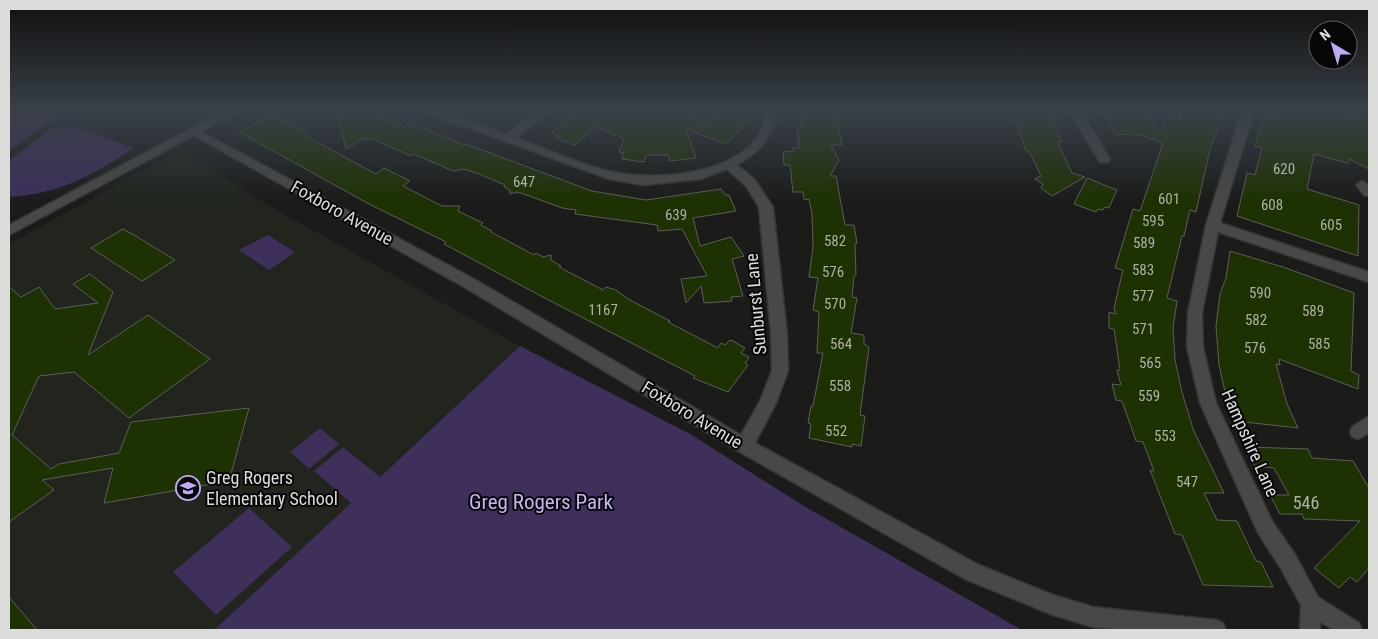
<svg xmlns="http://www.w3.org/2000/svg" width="1378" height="639" viewBox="0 0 1378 639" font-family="'Roboto Condensed',sans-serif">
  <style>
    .built { fill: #21251e }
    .green { fill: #3e2f5b }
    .building { fill: #1e3103; stroke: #5d5e5c }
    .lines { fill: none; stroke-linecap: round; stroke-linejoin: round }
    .street-casing { stroke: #353634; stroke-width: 3 }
    .secondary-casing { stroke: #353634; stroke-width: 3 }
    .street { fill: #484947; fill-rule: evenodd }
    .secondary { fill: #484947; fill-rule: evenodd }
    .labels { text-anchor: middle; stroke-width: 4; stroke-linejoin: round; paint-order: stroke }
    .number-label { font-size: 15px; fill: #acb1a5 }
    .street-label { font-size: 18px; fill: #dcdcdb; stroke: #060706 }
    .poi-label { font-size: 18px; fill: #dcdcdb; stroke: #060706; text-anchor: start }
    .near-number-label { font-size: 18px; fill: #acb1a5 }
    .near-park-label { font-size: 21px; fill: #c7b5f4; stroke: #060706 }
  </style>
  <rect width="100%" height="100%" fill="#1b1c1a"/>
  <path class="built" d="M 189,155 L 268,205 L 520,346 L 214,630 L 9,630 L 9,244 L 168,157 Z"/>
  <path class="green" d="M 9,111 L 61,113 L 9,151 Z
    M 64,125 L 80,128 L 133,148 C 93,176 58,194 9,197 L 9,161 L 49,130 Z
    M 268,235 L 293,251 L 293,254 L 269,270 L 239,250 Z
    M 520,346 L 690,434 L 809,509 L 1022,630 L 214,630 L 351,503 L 314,471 L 343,447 L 380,477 Z
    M 320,428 L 339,444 L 309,469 L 290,452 Z
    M 249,508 L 292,547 L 216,615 L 173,572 Z"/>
  <path class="building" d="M 337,111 L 369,111 L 404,127 L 410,123 L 464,145 L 466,144 L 592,191 L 646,200 L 721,189 L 725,195 L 729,195 L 736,211 L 693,218 L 700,246 L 731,237 L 744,256 L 732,259 L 743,296 L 731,297 L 732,301 L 704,303 L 701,286 L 686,303 L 681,279 L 707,276 L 682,229 L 658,231 L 657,225 L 575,214 L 576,210 L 562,208 L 524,194 L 517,192 L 510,194 L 510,190 L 504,187 L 505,185 L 479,174 L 464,169 L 453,171 L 414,154 L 411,156 L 371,138 L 368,140 L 364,138 L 346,149 Z
    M 577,111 L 682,111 L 710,128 L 716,111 L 748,111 L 743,128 L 725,144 L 686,129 L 696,158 L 670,161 L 668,155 L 646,155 L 644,162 L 622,159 L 624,153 L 619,152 L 624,139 L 596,126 L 575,145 L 556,138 L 558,136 L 551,133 Z
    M 800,111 L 836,111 L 842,145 L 831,145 L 839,160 L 830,176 L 836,176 L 845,225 L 854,225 L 857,243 L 855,244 L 856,275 L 854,276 L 852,297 L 857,298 L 851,333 L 864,335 L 864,344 L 869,347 L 860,415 L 865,416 L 861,446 L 852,444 L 852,447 L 809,438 L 811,424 L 808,423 L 811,406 L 813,406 L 823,353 L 817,353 L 819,312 L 813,310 L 818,278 L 809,277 L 813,247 L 812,214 L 809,199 L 804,200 L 803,192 L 793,192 L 790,165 L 784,165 L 783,152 L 793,151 L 793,148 L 799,148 L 797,127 L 802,127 Z
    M 1012,111 L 1048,111 L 1062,142 L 1057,142 L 1072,173 L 1085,177 L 1052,196 L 1041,188 L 1043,184 L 1035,179 L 1041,176 L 1029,151 L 1026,151 Z
    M 1101,111 L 1145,111 L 1160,134 L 1168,116 L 1179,119 L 1182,111 L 1211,111 L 1223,115 L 1210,149 L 1196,212 L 1190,210 L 1184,236 L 1182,236 L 1167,298 L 1177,301 L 1173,328 L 1175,360 L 1182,392 L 1193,429 L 1224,493 L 1204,493 L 1217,520 L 1237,521 L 1256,561 L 1261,562 L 1273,587 L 1203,585 L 1182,535 L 1175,534 L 1150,470 L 1154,471 L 1143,442 L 1136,441 L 1122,401 L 1116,400 L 1112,384 L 1121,385 L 1117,370 L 1120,370 L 1114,329 L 1109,328 L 1109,312 L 1116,314 L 1114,308 L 1123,270 L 1115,268 L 1133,209 L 1140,211 L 1163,143 L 1141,135 L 1115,134 Z
    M 1277,111 L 1339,111 L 1369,121 L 1369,169 L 1349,159 L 1348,163 L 1314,154 L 1307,189 L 1359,205 L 1358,256 L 1237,216 L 1247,173 L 1255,175 L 1262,148 L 1255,146 L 1265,115 L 1275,118 Z
    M 272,116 L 308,133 L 306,136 L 376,174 L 384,168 L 410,181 L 403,186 L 442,206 L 460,206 L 458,211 L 483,223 L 481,225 L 492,231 L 491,232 L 534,255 L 536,253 L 543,257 L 551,255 L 551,260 L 561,266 L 559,267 L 603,290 L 606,287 L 616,290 L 628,299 L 670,321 L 668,322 L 718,348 L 721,343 L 725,345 L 730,340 L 733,341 L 745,348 L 741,353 L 749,357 L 745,363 L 748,365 L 728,392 L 693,378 L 695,376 L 541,296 L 444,244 L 446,242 L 369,204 L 239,132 Z
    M 1087,178 L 1117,190 L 1109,208 L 1105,207 L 1103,210 L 1098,209 L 1096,212 L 1074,204 Z
    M 123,229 L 134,235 L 175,260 L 142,281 L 91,248 Z
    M 1230,251 L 1286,268 L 1354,293 L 1351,371 L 1359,375 L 1358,389 L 1279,359 L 1280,365 L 1276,364 L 1287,404 L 1298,428 L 1235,421 L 1228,405 L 1219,365 L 1216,326 L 1220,294 L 1226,278 Z
    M 90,274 L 113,292 L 88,355 L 148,315 L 210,359 L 129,418 L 74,372 L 39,376 L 12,435 L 51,469 L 59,464 L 119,453 L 131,422 L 249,408 L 229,481 L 104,503 L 113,468 L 42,480 L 54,490 L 9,522 L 9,287 L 21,297 L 39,287 L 55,309 L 98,303 L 73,284 Z
    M 1245,447 L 1308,449 L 1312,458 L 1353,461 L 1369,488 L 1369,568 L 1357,582 L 1350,577 L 1339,588 L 1314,568 L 1360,521 L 1304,519 L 1302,514 L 1280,514 L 1270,495 L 1289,495 L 1274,468 L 1255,466 Z
    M 9,597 L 37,630 L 9,630 Z"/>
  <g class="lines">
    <defs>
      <path id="street" d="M 422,111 L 439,111 L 506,134 L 537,111 L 551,111 L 516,138 C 548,149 580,165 613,172 C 656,181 735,175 760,133 C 764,127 765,118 767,111 L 779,111 C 770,139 763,149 737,165 L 755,180 L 773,207 L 787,334 L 788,371 L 776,403 L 755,443 L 979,565 L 1053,595 L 1093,607 L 1216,620 L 1223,623 L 1226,630 L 1123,630 L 1093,627 L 1053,615 L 965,579 L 738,451 L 464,287 L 188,132 L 190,130 L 198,130 L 474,279 L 741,435 L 760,401 L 772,371 L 771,334 L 759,207 L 746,186 L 727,169 L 700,179 L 644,185 L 609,179 Z
        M 1069,111 L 1081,111 L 1110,159 L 1108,162 L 1100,162 Z
        M 1242,111 L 1254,111 L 1220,223 L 1369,272 L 1369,282 L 1218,232 L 1202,313 L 1203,347 L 1216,403 L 1272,521 L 1294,553 L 1318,597 L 1359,623 L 1362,630 L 1334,630 L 1320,622 L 1320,630 L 1300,630 L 1301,605 L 1280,567 L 1258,533 L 1200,403 L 1187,347 L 1188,313 L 1206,225 Z
        M 1362,181 L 1369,185 L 1369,196 L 1364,195 L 1356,185 Z
        M 1369,416 L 1369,433 L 1358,439 L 1352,437 L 1350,432 L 1352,427 Z"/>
      <path id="secondary" d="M 224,111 L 239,111 L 9,235 L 9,225 Z"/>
    </defs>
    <use href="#street" class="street-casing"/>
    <use href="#secondary" class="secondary-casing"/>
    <use href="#street" class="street"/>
    <use href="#secondary" class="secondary"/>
  </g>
  <linearGradient id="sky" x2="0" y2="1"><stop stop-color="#0f0f0e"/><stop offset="0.55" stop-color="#394049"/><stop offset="1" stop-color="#394049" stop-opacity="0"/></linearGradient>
  <rect width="1378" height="201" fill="url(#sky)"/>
  <defs>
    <symbol id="school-ring" viewBox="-11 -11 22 22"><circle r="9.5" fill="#060706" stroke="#bfa9f4" stroke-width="1.5"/><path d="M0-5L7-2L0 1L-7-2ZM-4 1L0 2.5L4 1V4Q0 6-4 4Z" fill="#bfa9f4"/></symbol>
  </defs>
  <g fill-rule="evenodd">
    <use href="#school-ring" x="174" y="474" width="28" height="28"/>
  </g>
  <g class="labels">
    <g class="number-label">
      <text x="1284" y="174">620</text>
      <text x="524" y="187">647</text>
      <text x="1169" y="204">601</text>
      <text x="1272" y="210">608</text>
      <text x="676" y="220">639</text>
      <text x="1153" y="226">595</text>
      <text x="1331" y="230">605</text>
      <text x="835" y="246">582</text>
      <text x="1144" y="248">589</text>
      <text x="1143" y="275">583</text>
      <text x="833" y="277">576</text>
      <text x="1260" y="298">590</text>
      <text x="1143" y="301">577</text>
      <text x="835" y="309">570</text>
      <text x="603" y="315">1167</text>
      <text x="1313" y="316">589</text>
      <text x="1256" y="325">582</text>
      <text x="1143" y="334">571</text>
      <text x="841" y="349">564</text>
      <text x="1319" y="349">585</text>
      <text x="1255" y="353">576</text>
      <text x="1150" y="368">565</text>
      <text x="840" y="391">558</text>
      <text x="1149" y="401">559</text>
      <text x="836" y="436">552</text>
      <text x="1165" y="441">553</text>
      <text x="1187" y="487">547</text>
    </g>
    <g class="street-label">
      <text transform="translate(342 213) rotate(29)" y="6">Foxboro Avenue</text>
      <text transform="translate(756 304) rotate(-95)" y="6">Sunburst Lane</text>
      <text transform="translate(692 415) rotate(31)" y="6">Foxboro Avenue</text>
      <text transform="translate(1250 443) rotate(66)" y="6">Hampshire Lane</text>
    </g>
    <g class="poi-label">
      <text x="206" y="484">Greg Rogers<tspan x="206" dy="21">Elementary School</tspan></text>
    </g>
    <g class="near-number-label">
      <text x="1306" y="509">546</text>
    </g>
    <g class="near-park-label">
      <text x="541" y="509">Greg Rogers Park</text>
    </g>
  </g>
  <rect width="1378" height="639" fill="none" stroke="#dcdcdb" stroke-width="20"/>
  <g transform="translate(1333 45) rotate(322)"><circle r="24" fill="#060706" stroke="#5c5c5b"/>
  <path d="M0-4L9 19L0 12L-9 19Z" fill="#bfa9f4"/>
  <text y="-8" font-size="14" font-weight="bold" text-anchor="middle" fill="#dcdcdb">N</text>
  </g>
</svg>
